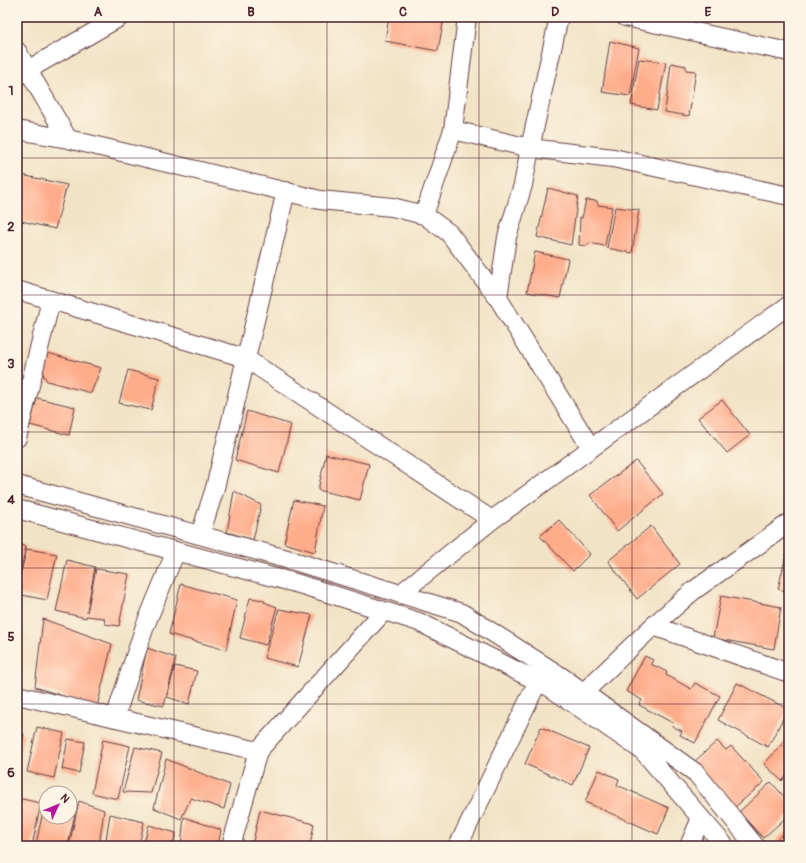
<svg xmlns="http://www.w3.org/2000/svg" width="806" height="863" viewBox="0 0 806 863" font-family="Pangolin,sans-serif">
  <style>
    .building { fill: #feac8a }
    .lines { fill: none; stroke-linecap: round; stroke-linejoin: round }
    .minor-casing { stroke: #633c42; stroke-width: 20 }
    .minor { stroke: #fff; stroke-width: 18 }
    .grid { fill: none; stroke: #4a1f2b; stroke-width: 1; stroke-opacity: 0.55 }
    .neatline { fill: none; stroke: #4a1f2b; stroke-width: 1.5 }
    .grid-label { font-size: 13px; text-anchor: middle; font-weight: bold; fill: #4a1f2b }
  </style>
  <rect width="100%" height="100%" fill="#fcf5e5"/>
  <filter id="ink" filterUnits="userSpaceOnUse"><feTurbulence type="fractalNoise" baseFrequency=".025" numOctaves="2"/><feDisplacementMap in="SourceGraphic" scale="8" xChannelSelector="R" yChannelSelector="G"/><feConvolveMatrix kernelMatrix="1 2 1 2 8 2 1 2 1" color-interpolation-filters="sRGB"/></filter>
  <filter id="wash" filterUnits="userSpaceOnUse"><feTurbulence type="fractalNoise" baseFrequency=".012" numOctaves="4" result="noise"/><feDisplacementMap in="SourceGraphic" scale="16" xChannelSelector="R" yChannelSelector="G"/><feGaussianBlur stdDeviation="0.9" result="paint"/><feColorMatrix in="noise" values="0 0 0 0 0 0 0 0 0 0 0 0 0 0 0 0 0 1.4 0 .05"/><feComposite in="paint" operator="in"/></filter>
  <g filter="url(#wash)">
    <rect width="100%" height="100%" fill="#f2e3c6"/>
    <g id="blocks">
      <path class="building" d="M 389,17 L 444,17 L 438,51 L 385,41 Z
        M 610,41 L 639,48 L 630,96 L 602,92 Z
        M 639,59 L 666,62 L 657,110 L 631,105 Z
        M 671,63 L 686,66 L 686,70 L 696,71 L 689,116 L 665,112 Z
        M 17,174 L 67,185 L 55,229 L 17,220 Z
        M 548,188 L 578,196 L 571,245 L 537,237 Z
        M 586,200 L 597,201 L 598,205 L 612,207 L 605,246 L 589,243 L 587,246 L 579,245 L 580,217 L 582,218 Z
        M 615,207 L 639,210 L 632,253 L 607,248 Z
        M 535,252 L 568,259 L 560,298 L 527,292 Z
        M 48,353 L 101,368 L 91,393 L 47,381 L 42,372 Z
        M 128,370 L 159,378 L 151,410 L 119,403 Z
        M 37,398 L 75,407 L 69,435 L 30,425 Z
        M 722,400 L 750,435 L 727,453 L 698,418 Z
        M 247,411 L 291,425 L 279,473 L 235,460 Z
        M 326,454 L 369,464 L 360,500 L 318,490 Z
        M 636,461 L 663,494 L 617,531 L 590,495 Z
        M 234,491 L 261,505 L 253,540 L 227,532 Z
        M 294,500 L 323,506 L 315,552 L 284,543 Z
        M 559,520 L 590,554 L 573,571 L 540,536 Z
        M 651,526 L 680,564 L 637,599 L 608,561 Z
        M 17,545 L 26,546 L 18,583 L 27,549 L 57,554 L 47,600 L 17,594 Z
        M 788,547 L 789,547 L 789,592 L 778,589 Z
        M 67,560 L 95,567 L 87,612 L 96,569 L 129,574 L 119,626 L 105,624 L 104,618 L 86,616 L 86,618 L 56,611 Z
        M 181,584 L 237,600 L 226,650 L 169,634 Z
        M 721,596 L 781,607 L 774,649 L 713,638 Z
        M 250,598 L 264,600 L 264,602 L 277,607 L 266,645 L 240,638 Z
        M 279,609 L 312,615 L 298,667 L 264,658 Z
        M 43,619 L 112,644 L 97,707 L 35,687 Z
        M 147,648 L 176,658 L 164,706 L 136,700 Z
        M 645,656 L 653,660 L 651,664 L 667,672 L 666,675 L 691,689 L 695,683 L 720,696 L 695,743 L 680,735 L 682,731 L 672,726 L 673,723 L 639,705 L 642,700 L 626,691 Z
        M 175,666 L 197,671 L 189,704 L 167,697 Z
        M 737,683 L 788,709 L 768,747 L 718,720 Z
        M 37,727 L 64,733 L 54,778 L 27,772 Z
        M 541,727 L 589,748 L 573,785 L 525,764 Z
        M 17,732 L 24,734 L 18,762 L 17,762 Z
        M 789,737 L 789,773 L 782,781 L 764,764 Z
        M 68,739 L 85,742 L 79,773 L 62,769 Z
        M 103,740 L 130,746 L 118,799 L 92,793 Z
        M 717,741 L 726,750 L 731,746 L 764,782 L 734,808 L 693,763 Z
        M 135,747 L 162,753 L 151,793 L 123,792 Z
        M 166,759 L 230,785 L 224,809 L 191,798 L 181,819 L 154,808 Z
        M 599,770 L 619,779 L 617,785 L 669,808 L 658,834 L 585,802 Z
        M 771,782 L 789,802 L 789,815 L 763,838 L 739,812 Z
        M 17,798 L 41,803 L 32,846 L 17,845 Z
        M 79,801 L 104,810 L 99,846 L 69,846 Z
        M 45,802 L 46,817 L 70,817 L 70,803 L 77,804 L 68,846 L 47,846 L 36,844 Z
        M 260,810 L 314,824 L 310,846 L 252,846 Z
        M 110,814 L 144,822 L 139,846 L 105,846 Z
        M 184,817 L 221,830 L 218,846 L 181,846 Z
        M 149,825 L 176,833 L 172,846 L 143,846 Z
        M 789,829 L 789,846 L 781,846 L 776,840 Z"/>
    </g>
  </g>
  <g filter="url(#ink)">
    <use href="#blocks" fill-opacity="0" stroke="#633c42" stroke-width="1"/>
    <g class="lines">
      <defs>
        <path id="minor" d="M 625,17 L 789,52
          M 17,51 L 68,139
          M 17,76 L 120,17
          M 17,130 L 68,139 L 320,200 L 392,207 L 424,215 L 453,130 L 530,148 L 559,17
          M 453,130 L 467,17
          M 424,215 L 449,233 L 498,298 L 591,448
          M 17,290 L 245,358 L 492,520
          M 498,298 L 507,237 L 523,185 L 530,148 L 613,158 L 789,196
          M 17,438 L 51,300
          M 17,485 L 294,561 L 462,613 L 562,677 L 696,773 L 755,846
          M 17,509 L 299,584 L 419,622 L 551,688 L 643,751 L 725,846
          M 200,535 L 215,488 L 286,191
          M 400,594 L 492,520 L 789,305
          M 653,626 L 789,673
          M 583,693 L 653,626 L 693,591 L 789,523
          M 17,695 L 258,751
          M 115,718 L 145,626 L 176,551
          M 231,846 L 258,751 L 384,611
          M 458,846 L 538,681
          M 689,846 L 701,818"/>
      </defs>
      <use href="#minor" class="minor-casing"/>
      <use href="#minor" class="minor"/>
    </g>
  </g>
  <path class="grid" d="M 174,17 L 174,846M 327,17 L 327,846M 479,17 L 479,846M 632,17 L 632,846M 17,158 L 789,158M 17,295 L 789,295M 17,432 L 789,432M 17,568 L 789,568M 17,704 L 789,704"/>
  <rect width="806" height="863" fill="none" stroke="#fcf5e5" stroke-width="44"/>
  <g transform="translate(58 805) rotate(46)"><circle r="19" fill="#fcf5e5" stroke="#b59f9b"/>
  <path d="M0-3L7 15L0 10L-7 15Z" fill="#b5179e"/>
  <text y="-6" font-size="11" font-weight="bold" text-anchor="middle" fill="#4a1f2b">N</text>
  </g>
  <rect x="22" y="22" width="762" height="819" class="neatline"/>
  <g class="grid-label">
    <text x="98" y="16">A</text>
    <text x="251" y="16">B</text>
    <text x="403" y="16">C</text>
    <text x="555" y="16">D</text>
    <text x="708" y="16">E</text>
    <text x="11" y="95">1</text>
    <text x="11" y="231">2</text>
    <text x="11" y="368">3</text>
    <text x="11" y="504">4</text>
    <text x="11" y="641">5</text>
    <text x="11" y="777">6</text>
  </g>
</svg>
